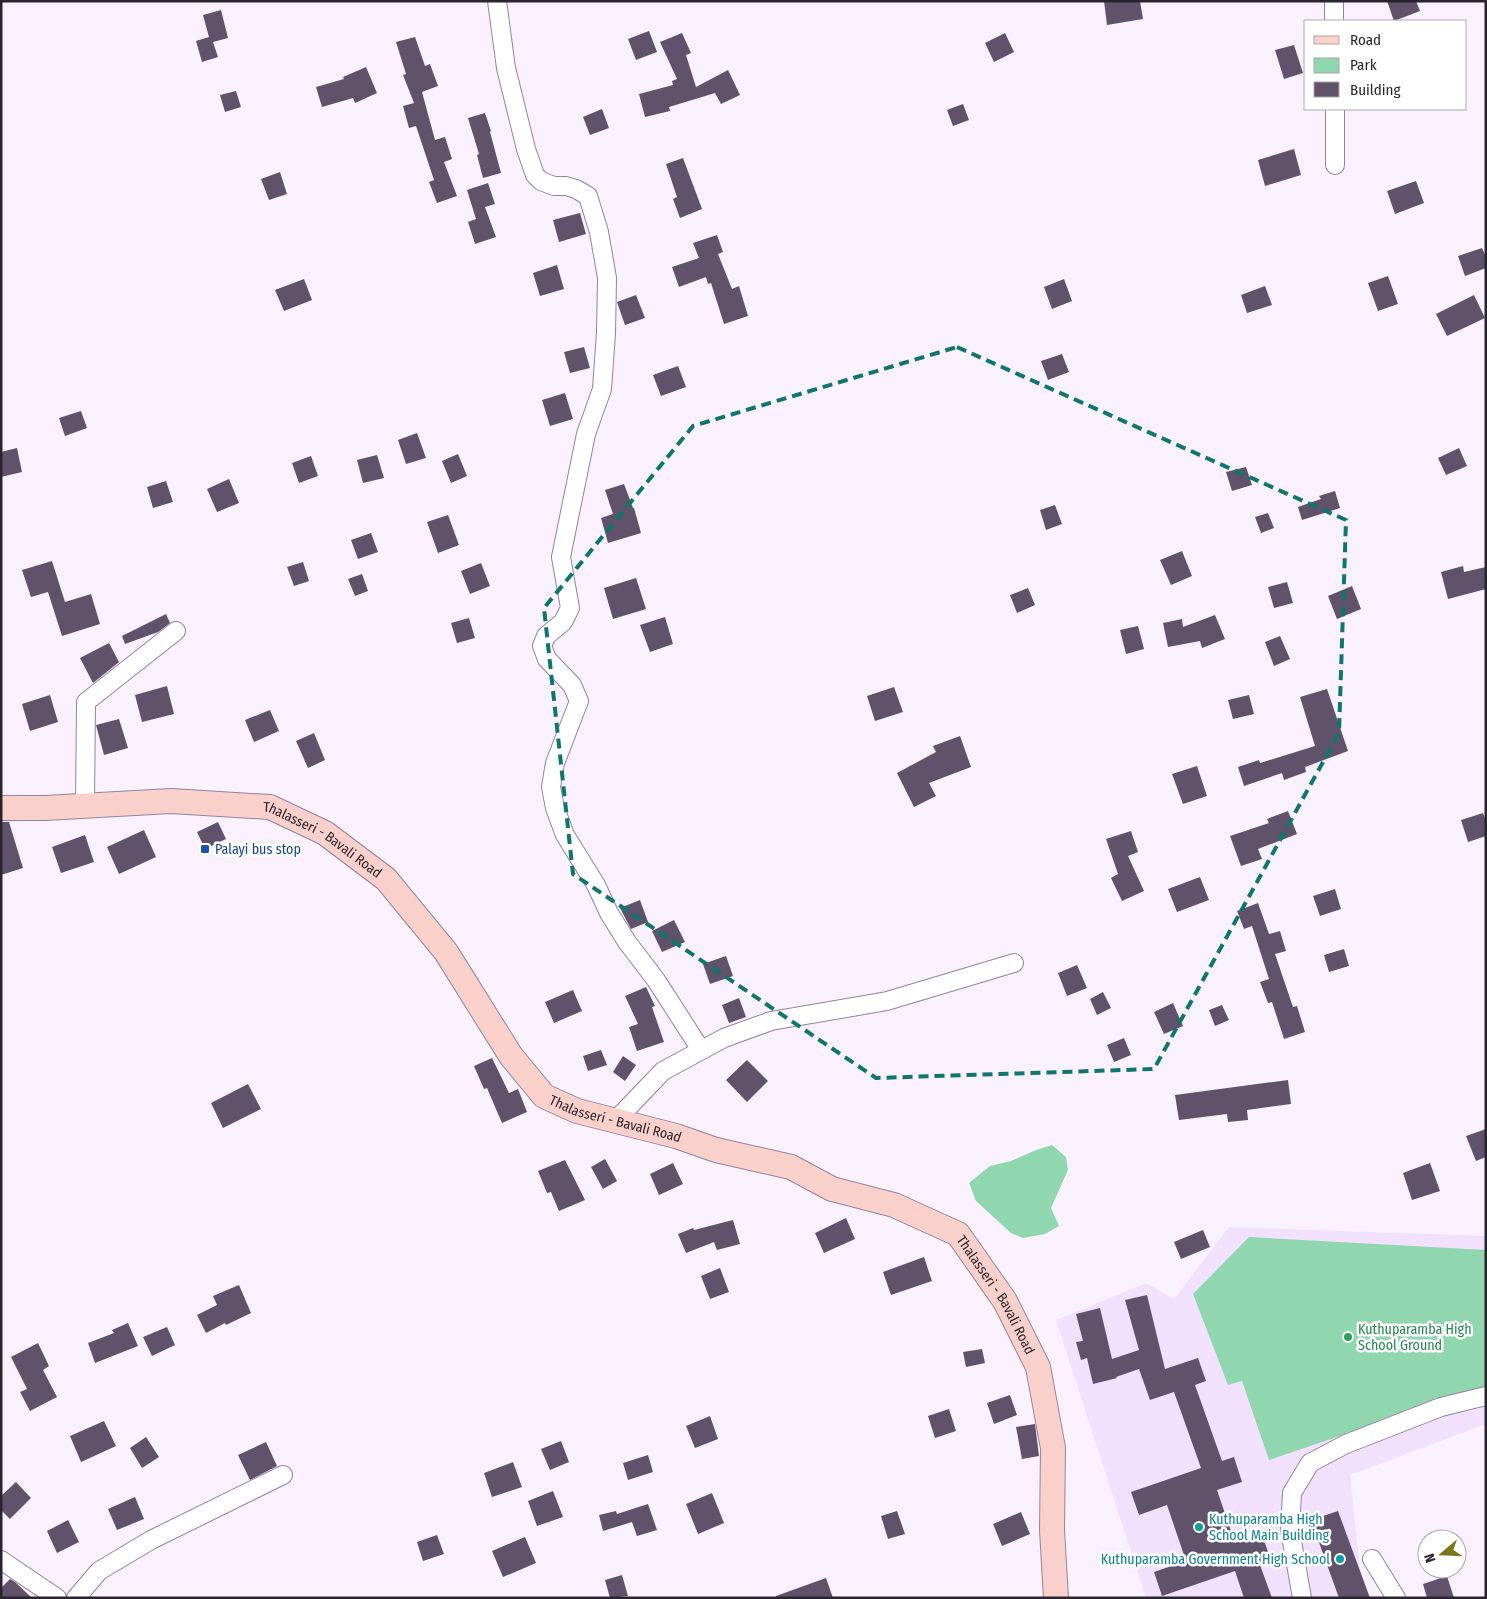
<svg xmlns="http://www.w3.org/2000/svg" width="1487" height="1599" viewBox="0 0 1487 1599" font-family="'Fira Sans Condensed',sans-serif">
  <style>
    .built { fill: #f2e1fe }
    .green { fill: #90d6af }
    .building { fill: #60526a }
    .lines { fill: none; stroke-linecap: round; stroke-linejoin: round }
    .street-casing { stroke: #92839e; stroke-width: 20 }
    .secondary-casing { stroke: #92839e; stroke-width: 26 }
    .street { stroke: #fff; stroke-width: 18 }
    .secondary { stroke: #fad1ca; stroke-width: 24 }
    .marked { fill: none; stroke: #0f766e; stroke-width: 4; stroke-dasharray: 10 6; stroke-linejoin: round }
    .transit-dot { fill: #1a4fb4; stroke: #fff; stroke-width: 2 }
    .leisure-dot { fill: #2e9e5b; stroke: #fff; stroke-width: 2 }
    .culture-dot { fill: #0f9aa8; stroke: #fff; stroke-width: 2 }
    .labels { text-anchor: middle; stroke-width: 5; stroke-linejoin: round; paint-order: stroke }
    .street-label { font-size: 14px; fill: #2a242e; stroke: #fff }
    .transit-label { font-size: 14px; fill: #164399; stroke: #fff; text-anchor: start }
    .leisure-label { font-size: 14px; fill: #27864d; stroke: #fff; text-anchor: start }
    .culture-label { font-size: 14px; fill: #0d838f; stroke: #fff; text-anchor: start }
  </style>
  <rect width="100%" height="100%" fill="#f9f2fe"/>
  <path class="built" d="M 1229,1227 L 1486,1236 L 1486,1424 L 1350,1475 L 1363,1598 L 1146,1598 L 1056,1320 L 1146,1283 L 1174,1299 Z"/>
  <path class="green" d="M 1052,1145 L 1066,1157 L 1068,1170 L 1051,1208 L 1059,1226 L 1045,1234 L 1023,1238 L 1011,1233 L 976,1201 L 969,1183 L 990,1166 L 1011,1161 L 1036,1150 Z
    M 1249,1237 L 1486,1250 L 1486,1386 L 1269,1460 L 1242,1381 L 1228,1385 L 1193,1294 Z"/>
  <path class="building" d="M 1104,1 L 1140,1 L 1143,19 L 1107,25 Z
    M 1387,1 L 1416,1 L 1420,11 L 1394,21 Z
    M 221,10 L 228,38 L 213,42 L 218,57 L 202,62 L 196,41 L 209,37 L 203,15 Z
    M 649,31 L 657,52 L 636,60 L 628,39 Z
    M 682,33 L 691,53 L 686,55 L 696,87 L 728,70 L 740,95 L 721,104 L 715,93 L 669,107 L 670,111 L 645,117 L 639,94 L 673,85 L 672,81 L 677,79 L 660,42 Z
    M 1005,33 L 1014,52 L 994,62 L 985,43 Z
    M 415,37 L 425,66 L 430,64 L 438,86 L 422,92 L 435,140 L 445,137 L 452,159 L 444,162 L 457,196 L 437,203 L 429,182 L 434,180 L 416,126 L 409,128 L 403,106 L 414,103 L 403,75 L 406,74 L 396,42 Z
    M 1294,45 L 1303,73 L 1284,79 L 1275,50 Z
    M 366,67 L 377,93 L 355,103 L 353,98 L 322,107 L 316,87 L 344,79 L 343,77 Z
    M 236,91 L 241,107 L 225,112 L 220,95 Z
    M 963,104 L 969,120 L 953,126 L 947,110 Z
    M 602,109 L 609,128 L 590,135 L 583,117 Z
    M 485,113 L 491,131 L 490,132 L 501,173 L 483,178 L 477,155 L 479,154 L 468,118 Z
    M 1294,149 L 1301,175 L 1265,186 L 1258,160 Z
    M 683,158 L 702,209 L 680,218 L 673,199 L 677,197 L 666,164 Z
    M 280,172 L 287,194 L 269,200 L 261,179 Z
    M 1416,181 L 1424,203 L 1395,214 L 1387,191 Z
    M 488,183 L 495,204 L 485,207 L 496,237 L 475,244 L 468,222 L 476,219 L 467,190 Z
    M 580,213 L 586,234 L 559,242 L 553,220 Z
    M 717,235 L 723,252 L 718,254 L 732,289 L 739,286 L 748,316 L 724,324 L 711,283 L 708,284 L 706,277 L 679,287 L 672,267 L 699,258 L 693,243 Z
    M 1482,248 L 1486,257 L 1486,268 L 1465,276 L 1458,256 Z
    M 557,265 L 564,289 L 540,296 L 533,273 Z
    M 1388,276 L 1398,304 L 1378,311 L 1368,283 Z
    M 304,279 L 312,300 L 284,311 L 275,290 Z
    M 1064,279 L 1072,301 L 1052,309 L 1044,287 Z
    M 1265,286 L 1272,305 L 1247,313 L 1241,295 Z
    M 636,295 L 645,318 L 625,325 L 617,302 Z
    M 1474,295 L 1485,318 L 1447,336 L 1436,314 Z
    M 584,347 L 590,368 L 570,373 L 564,352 Z
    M 1062,354 L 1069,372 L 1048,380 L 1041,361 Z
    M 678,366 L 686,387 L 661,396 L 653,375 Z
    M 565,393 L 573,419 L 550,426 L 542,400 Z
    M 81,411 L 87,428 L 65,436 L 59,418 Z
    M 417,433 L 426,458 L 406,464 L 398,440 Z
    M 17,448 L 22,472 L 1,477 L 1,452 Z
    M 1459,448 L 1467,466 L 1446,475 L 1438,458 Z
    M 458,454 L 467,476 L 451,483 L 442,461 Z
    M 377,455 L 384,478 L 363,483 L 357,460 Z
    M 311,456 L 318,476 L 299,483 L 292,463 Z
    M 1246,467 L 1252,485 L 1232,491 L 1226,472 Z
    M 229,479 L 239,503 L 217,512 L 207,489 Z
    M 166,481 L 173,502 L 153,508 L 147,487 Z
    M 624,484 L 633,508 L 634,508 L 641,533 L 608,543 L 601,518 L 613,514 L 605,490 Z
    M 1335,491 L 1340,508 L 1302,520 L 1298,507 L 1321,499 L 1319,496 Z
    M 1055,505 L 1062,524 L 1046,530 L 1040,510 Z
    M 1268,513 L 1274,528 L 1261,533 L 1255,517 Z
    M 448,515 L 459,545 L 438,553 L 427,522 Z
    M 371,533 L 378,552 L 358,559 L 351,540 Z
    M 1182,551 L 1192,576 L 1171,585 L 1160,560 Z
    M 52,561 L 65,602 L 91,594 L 100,624 L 62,636 L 48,592 L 31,597 L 22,570 Z
    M 303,562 L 309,581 L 294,586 L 287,567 Z
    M 481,563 L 490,586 L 470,594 L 461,571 Z
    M 1463,566 L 1464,572 L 1486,567 L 1486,589 L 1448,599 L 1441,572 Z
    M 362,574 L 368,591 L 355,596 L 348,579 Z
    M 636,578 L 646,609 L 613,619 L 604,588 Z
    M 1287,582 L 1293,603 L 1274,608 L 1268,587 Z
    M 1352,586 L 1361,609 L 1337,619 L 1328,596 Z
    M 1028,588 L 1035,605 L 1017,613 L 1010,595 Z
    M 166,614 L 170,623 L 158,632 L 125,644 L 122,636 Z
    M 1215,615 L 1225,639 L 1202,648 L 1200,641 L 1168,647 L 1163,623 L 1182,619 L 1183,627 Z
    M 665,617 L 673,644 L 650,652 L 640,625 Z
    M 469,618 L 475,638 L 457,643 L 451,623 Z
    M 1138,626 L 1144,649 L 1126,654 L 1120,630 Z
    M 1280,636 L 1290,659 L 1274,666 L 1265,642 Z
    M 109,643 L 119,662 L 93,683 L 80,658 Z
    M 167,686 L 174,714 L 142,722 L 135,695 Z
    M 894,687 L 903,712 L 875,721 L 867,696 Z
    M 1327,689 L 1348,751 L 1305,767 L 1306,772 L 1284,780 L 1282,773 L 1244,786 L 1238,767 L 1259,760 L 1260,763 L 1315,746 L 1300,697 Z
    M 50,695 L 58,722 L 30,731 L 22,704 Z
    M 1249,695 L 1254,714 L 1233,719 L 1228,700 Z
    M 270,710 L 279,731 L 254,742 L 245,720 Z
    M 119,719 L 128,748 L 104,755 L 96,725 Z
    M 314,733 L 325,760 L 308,768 L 296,741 Z
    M 960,736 L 971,767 L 929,783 L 936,796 L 914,807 L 897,773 L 936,752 L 933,746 Z
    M 1197,766 L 1207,796 L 1183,804 L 1172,774 Z
    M 1288,811 L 1297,834 L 1258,849 L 1262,859 L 1241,866 L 1230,836 L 1269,823 L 1267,819 Z
    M 1483,813 L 1486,821 L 1486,836 L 1468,842 L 1461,820 Z
    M 1,822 L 9,822 L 23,868 L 1,875 Z
    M 218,822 L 226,839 L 205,849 L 197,832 Z
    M 144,830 L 156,857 L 119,874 L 107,847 Z
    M 1131,831 L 1138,852 L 1128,856 L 1144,891 L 1122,901 L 1111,878 L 1118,874 L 1106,839 Z
    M 85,835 L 94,862 L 61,873 L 52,847 Z
    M 1200,877 L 1209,900 L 1177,912 L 1168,889 Z
    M 1335,889 L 1341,909 L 1320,916 L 1313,896 Z
    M 640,900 L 648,922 L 631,929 L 620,908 Z
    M 1258,903 L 1269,934 L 1280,931 L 1286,951 L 1275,954 L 1293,1007 L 1297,1006 L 1305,1032 L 1284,1039 L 1272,1002 L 1268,1003 L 1260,982 L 1269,979 L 1252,926 L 1244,929 L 1237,911 Z
    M 674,920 L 685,942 L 662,952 L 652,931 Z
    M 1344,949 L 1349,966 L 1329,972 L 1324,955 Z
    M 726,956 L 733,976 L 710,984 L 703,964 Z
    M 1077,965 L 1087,988 L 1067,996 L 1058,973 Z
    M 646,987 L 655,1006 L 652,1007 L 664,1042 L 637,1051 L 629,1027 L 638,1024 L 625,996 Z
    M 573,990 L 582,1011 L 554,1023 L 545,1002 Z
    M 1103,992 L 1111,1008 L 1097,1015 L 1090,999 Z
    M 739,998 L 746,1017 L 729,1023 L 722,1005 Z
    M 1173,1003 L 1183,1026 L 1164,1034 L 1154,1012 Z
    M 1222,1005 L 1229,1020 L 1215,1026 L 1209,1010 Z
    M 1124,1038 L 1131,1055 L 1114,1062 L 1107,1045 Z
    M 601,1050 L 607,1065 L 588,1071 L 583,1056 Z
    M 623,1056 L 636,1065 L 625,1081 L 613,1072 Z
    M 492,1058 L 509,1093 L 518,1089 L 527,1112 L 502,1123 L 487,1088 L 484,1089 L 474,1066 Z
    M 747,1060 L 768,1081 L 747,1102 L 726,1080 Z
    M 1288,1080 L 1291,1104 L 1247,1110 L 1248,1120 L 1228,1122 L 1227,1114 L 1179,1120 L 1175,1095 Z
    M 248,1084 L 261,1109 L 223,1128 L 211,1103 Z
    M 1486,1129 L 1486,1157 L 1476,1161 L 1466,1136 Z
    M 605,1159 L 617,1181 L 603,1189 L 591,1167 Z
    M 565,1160 L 585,1200 L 559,1211 L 551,1192 L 547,1193 L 538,1171 Z
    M 673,1163 L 683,1184 L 659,1195 L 650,1174 Z
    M 1430,1163 L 1440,1191 L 1412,1200 L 1403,1173 Z
    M 846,1218 L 855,1239 L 824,1253 L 815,1233 Z
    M 733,1220 L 740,1244 L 717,1250 L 714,1242 L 686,1253 L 678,1234 L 693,1228 L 694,1230 Z
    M 1203,1230 L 1210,1247 L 1181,1259 L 1174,1242 Z
    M 924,1257 L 932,1281 L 891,1295 L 883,1272 Z
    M 720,1268 L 729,1292 L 710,1299 L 701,1276 Z
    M 239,1285 L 251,1313 L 226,1325 L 225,1323 L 206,1333 L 197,1315 L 217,1305 L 213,1296 Z
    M 1147,1295 L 1165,1369 L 1198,1358 L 1206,1381 L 1195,1385 L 1222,1461 L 1234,1457 L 1242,1482 L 1217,1490 L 1235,1543 L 1262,1534 L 1271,1561 L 1260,1565 L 1272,1598 L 1244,1598 L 1235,1571 L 1162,1596 L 1154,1572 L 1186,1561 L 1167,1505 L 1139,1515 L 1131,1492 L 1201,1468 L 1174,1392 L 1150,1400 L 1139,1369 L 1116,1377 L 1117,1378 L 1093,1384 L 1087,1358 L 1081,1360 L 1076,1342 L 1083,1341 L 1076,1314 L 1100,1308 L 1112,1359 L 1139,1350 L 1125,1300 Z
    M 128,1323 L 138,1346 L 95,1363 L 88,1343 L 114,1333 L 112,1330 Z
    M 167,1327 L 175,1345 L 152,1356 L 143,1337 Z
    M 38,1343 L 49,1366 L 43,1370 L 57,1397 L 30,1411 L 20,1392 L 27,1389 L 11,1357 Z
    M 982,1349 L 985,1363 L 966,1367 L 963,1352 Z
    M 1010,1395 L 1017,1415 L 994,1424 L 987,1403 Z
    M 949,1409 L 956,1431 L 935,1438 L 928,1416 Z
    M 710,1416 L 718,1439 L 695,1448 L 686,1426 Z
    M 104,1421 L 116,1446 L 81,1462 L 70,1436 Z
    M 1035,1424 L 1039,1456 L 1022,1459 L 1016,1427 Z
    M 146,1437 L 159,1457 L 142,1468 L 130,1448 Z
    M 561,1441 L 569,1462 L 550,1470 L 541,1449 Z
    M 266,1442 L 277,1466 L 250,1480 L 238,1455 Z
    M 648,1455 L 653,1472 L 628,1480 L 623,1463 Z
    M 513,1462 L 522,1487 L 492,1497 L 484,1473 Z
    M 16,1482 L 31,1498 L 10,1519 L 1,1510 L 1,1496 Z
    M 553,1491 L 563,1517 L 537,1526 L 528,1501 Z
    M 712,1493 L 724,1523 L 698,1534 L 686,1504 Z
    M 135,1497 L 144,1519 L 117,1530 L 108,1509 Z
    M 648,1504 L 657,1530 L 637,1536 L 632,1522 L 603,1531 L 599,1515 L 616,1511 L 617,1514 Z
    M 897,1511 L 905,1534 L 888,1539 L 881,1516 Z
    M 1338,1511 L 1370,1598 L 1339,1598 L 1311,1520 Z
    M 1021,1512 L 1030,1534 L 1002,1546 L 993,1524 Z
    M 68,1520 L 79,1542 L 57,1553 L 47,1531 Z
    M 437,1535 L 444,1554 L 423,1561 L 417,1542 Z
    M 525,1537 L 536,1563 L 503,1577 L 492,1551 Z
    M 622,1575 L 628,1596 L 610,1598 L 605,1580 Z
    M 1447,1576 L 1454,1598 L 1427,1598 L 1423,1584 Z
    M 826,1578 L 833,1598 L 776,1598 L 776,1596 Z
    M 10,1579 L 15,1582 L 32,1598 L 1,1598 L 1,1588 Z"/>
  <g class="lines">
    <defs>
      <path id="street" d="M 497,1 L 506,68 L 526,149 L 535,175 L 541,181 L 554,186 L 566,186 L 576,189 L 588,196 L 599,232 L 607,278 L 606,333 L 602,389 L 586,434 L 561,557 L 570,608 L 563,622 L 546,636 L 542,646 L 547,659 L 572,685 L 579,701 L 555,763 L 551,787 L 555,808 L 565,835 L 596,885 L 609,913 L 627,942 L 656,980 L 701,1050
        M 1334,1 L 1334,21
        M 1335,109 L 1335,165
        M 85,806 L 86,702 L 176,631
        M 615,1121 L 663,1071 L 724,1038 L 771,1021 L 887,1001 L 1014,963
        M 1372,1559 L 1396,1598
        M 1,1560 L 57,1598
        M 76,1598 L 99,1571 L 151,1540 L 283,1475
        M 1302,1598 L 1290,1530 L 1292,1493 L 1310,1463 L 1346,1444 L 1441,1407 L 1486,1396"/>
      <g id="secondary">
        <path id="s1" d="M 1,808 L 45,808 L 171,801 L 270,807 L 325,833 L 386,879 L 446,952 L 511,1056 L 544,1096 L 577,1111 L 676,1136 L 716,1150 L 791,1167 L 832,1189 L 894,1205 L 958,1234 L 1005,1301 L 1038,1367 L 1053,1448 L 1052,1530 L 1056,1598"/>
      </g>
    </defs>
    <use href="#street" class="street-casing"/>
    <use href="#secondary" class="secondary-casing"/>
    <use href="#street" class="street"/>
    <use href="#secondary" class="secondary"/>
  </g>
  <path class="marked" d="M 957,347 L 1346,520 L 1339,733 L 1154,1069 L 876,1078 L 573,874 L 544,608 L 693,426 Z"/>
  <rect class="transit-dot" x="200" y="844" width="10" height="10" rx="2.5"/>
  <circle class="leisure-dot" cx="1348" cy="1337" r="5"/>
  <g class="culture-dot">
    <circle cx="1199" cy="1527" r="5"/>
    <circle cx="1340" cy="1559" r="5"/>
  </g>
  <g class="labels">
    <g class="street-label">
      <text dy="5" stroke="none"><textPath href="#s1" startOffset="331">Thalasseri - Bavali Road</textPath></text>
      <text dy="5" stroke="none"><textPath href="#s1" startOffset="751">Thalasseri - Bavali Road</textPath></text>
      <text dy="5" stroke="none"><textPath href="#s1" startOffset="1186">Thalasseri - Bavali Road</textPath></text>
    </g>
    <g class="transit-label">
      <text x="215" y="854">Palayi bus stop</text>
    </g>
    <g class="leisure-label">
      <text x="1358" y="1334">Kuthuparamba High<tspan x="1358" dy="16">School Ground</tspan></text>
    </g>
    <g class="culture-label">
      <text x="1209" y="1524">Kuthuparamba High<tspan x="1209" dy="16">School Main Building</tspan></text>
      <text x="1330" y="1564" text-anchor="end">Kuthuparamba Government High School</text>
    </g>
  </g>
  <rect width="1487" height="1599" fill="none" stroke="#2a242e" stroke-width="5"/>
  <rect x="1304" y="20" width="162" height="90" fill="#ffffff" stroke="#aaa7ab"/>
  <rect x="1314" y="36" width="25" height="8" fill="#fad1ca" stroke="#aaa7ab"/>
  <text x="1350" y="45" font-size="15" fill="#2a242e">Road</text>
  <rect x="1314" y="58" width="25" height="15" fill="#90d6af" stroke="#aaa7ab"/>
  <text x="1350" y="70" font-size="15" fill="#2a242e">Park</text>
  <rect x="1314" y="82" width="25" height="15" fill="#60526a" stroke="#aaa7ab"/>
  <text x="1350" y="95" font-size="15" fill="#2a242e">Building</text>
  <g transform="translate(1442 1554) rotate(251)"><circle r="24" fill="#ffffff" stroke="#aaa7ab"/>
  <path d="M0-4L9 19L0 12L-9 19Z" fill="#7d771c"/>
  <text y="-8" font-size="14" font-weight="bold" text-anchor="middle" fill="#2a242e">N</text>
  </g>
</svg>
